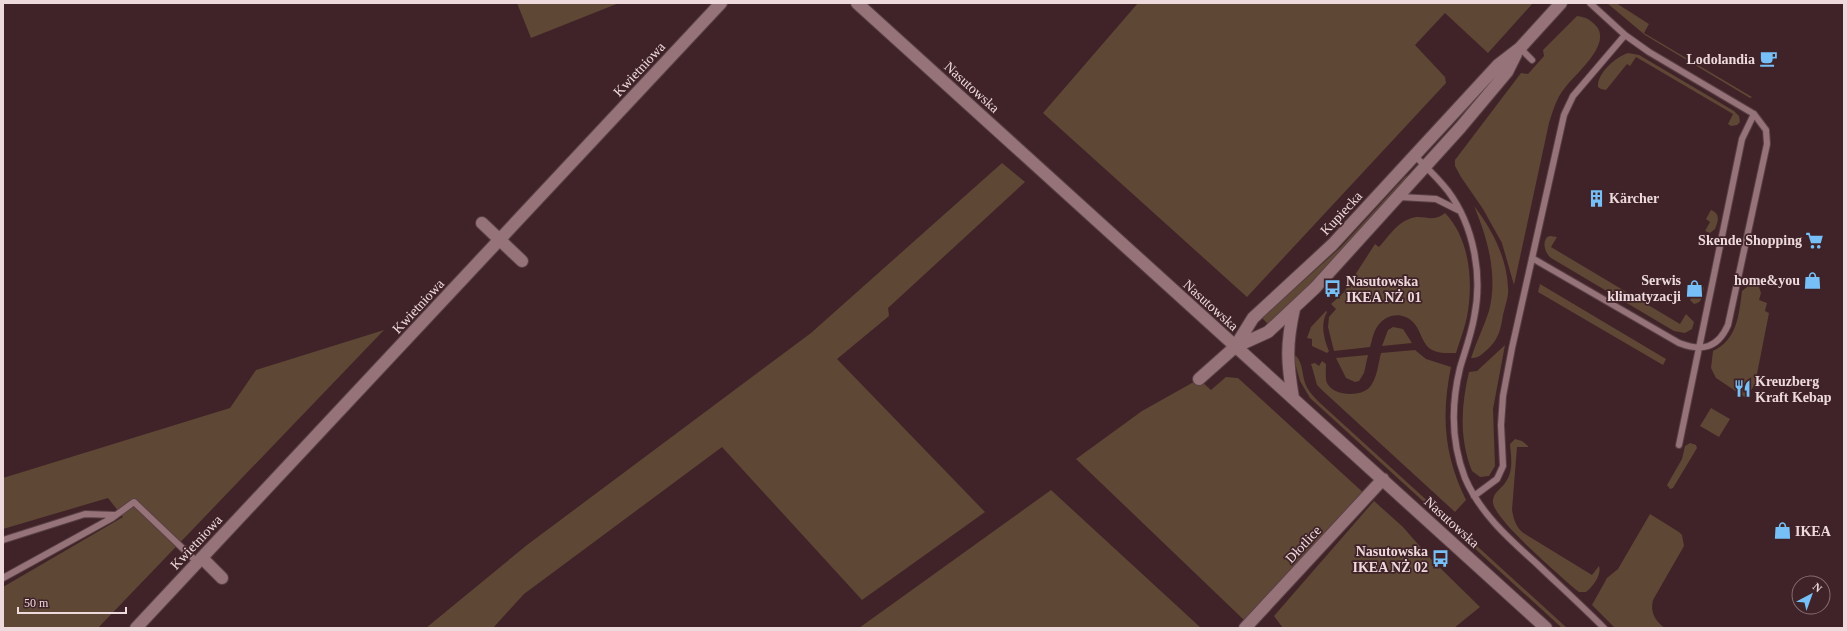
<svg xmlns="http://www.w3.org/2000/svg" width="1847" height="631" viewBox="0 0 1847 631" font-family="'Times New Roman',serif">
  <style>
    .green { fill: #5f4735 }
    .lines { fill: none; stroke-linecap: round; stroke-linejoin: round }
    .lane-casing { stroke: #594146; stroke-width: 8 }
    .street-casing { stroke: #594146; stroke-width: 14 }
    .lane { stroke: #967378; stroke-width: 6 }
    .street { stroke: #967378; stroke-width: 12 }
    .labels { text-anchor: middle; stroke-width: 3.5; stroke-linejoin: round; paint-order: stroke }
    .poi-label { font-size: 14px; font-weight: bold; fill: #eedadc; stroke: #3f2328; text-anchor: end }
    .street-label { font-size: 14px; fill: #eedadc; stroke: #3f2328 }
  </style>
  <rect width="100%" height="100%" fill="#3f2328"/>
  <path class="green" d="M 517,3 L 619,3 L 531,38 Z
    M 1138,3 L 1533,3 L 1488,53 L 1445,13 L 1415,45 L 1445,77 L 1446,83 L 1247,297 L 1043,113 Z
    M 1607,3 L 1616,3 L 1649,24 L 1644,33 L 1752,97 L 1750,98 L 1645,35 Z
    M 1577,16 C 1586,17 1591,20 1597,27 C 1611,46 1574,75 1564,89 C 1556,99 1553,111 1549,123 L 1514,285 L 1502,243 L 1483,209 L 1461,177 L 1455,166 L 1455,160 L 1521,73 L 1528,74 L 1544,56 L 1543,50 Z
    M 1628,53 L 1639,55 L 1734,111 L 1739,116 L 1740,122 L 1737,125 L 1731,126 L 1728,124 L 1733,114 L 1636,57 L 1630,66 L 1627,64 L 1606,90 L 1601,89 L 1598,87 C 1597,73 1616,57 1628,53 Z
    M 1002,163 L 1025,182 L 888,308 L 889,316 L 837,359 L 985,512 L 862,600 L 722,447 L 524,594 L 493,628 L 426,628 L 527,545 L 811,333 Z
    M 1413,172 L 1317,278 L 1269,325 L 1262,318 L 1341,247 L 1405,177 Z
    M 1474,206 C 1492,229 1507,258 1508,288 C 1509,296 1505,306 1503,315 C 1501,328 1499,338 1489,348 C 1484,352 1479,359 1471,358 C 1476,342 1484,327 1489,311 C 1498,276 1488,239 1474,206 Z
    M 1711,210 C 1721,214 1718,221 1715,229 L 1710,233 L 1705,231 L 1710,222 L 1706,219 Z
    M 1445,213 C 1469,238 1473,278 1468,311 C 1466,325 1460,340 1456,353 C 1449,353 1439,354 1432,350 C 1422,345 1421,330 1413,322 C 1402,311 1385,314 1377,327 C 1373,333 1372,341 1370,347 L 1334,351 L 1328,327 L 1329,317 L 1336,309 L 1331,304 L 1344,292 L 1375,244 L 1379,247 C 1387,238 1397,223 1409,219 C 1423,213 1432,224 1445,213 Z
    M 1550,236 L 1557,237 L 1551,247 L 1680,324 L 1686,314 L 1694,322 L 1692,329 L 1685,333 L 1674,331 L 1551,258 C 1545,253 1542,244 1547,237 Z
    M 1700,283 L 1704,288 C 1702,295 1703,303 1694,304 L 1690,300 Z
    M 1540,284 L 1666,359 L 1663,365 L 1538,292 Z
    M 1751,284 L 1758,284 L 1761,293 L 1759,300 L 1767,303 L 1765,311 L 1769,313 L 1755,384 L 1746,398 L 1716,378 L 1711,368 L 1713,351 C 1737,340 1739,315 1742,291 Z
    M 1326,311 L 1327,312 C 1320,324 1324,339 1329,351 L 1327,353 L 1312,346 L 1312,339 L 1307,338 L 1311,327 Z
    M 1393,327 L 1403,329 L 1412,343 L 1382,346 L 1388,330 Z
    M 384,330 L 98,628 L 3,628 L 3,587 L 123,517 L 108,498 L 3,529 L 3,478 L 230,408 L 256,370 Z
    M 1505,345 L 1493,409 L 1495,466 L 1489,476 L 1480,477 L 1472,471 C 1459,438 1461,406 1469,372 L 1477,371 Z
    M 1415,350 L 1426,359 L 1451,367 C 1441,416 1444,455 1466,500 L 1455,512 L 1323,391 L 1317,385 L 1312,367 L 1311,364 L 1315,363 L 1319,366 L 1322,361 L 1326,364 C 1326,370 1325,378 1327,383 C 1333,396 1360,397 1369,388 C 1377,379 1378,365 1381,353 Z
    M 1368,355 L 1364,373 L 1359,381 L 1355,382 L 1346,378 L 1336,358 Z
    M 1293,356 L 1296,356 C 1303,363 1302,374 1305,383 C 1308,391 1314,397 1320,403 L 1567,628 L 1562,628 L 1310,398 L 1300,381 Z
    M 1226,377 L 1238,378 L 1367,496 L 1244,620 L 1076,459 L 1142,411 L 1199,379 L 1211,390 Z
    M 1711,408 L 1730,419 L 1719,437 L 1700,426 Z
    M 1515,439 L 1522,441 L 1528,446 L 1528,447 L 1517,447 L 1512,510 C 1514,520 1516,528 1525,534 L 1592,575 L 1599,566 C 1602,574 1593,587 1586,592 L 1579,592 L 1575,589 C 1561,576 1489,516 1493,500 C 1494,492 1501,489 1505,483 C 1514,471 1511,457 1510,444 Z
    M 1690,443 L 1696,445 L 1697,448 L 1673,488 L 1670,489 L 1667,485 L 1682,459 L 1685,446 Z
    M 1051,490 L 1201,628 L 859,628 Z
    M 1374,501 L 1403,527 L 1430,558 L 1480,607 L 1454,628 L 1283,628 L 1274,616 Z
    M 1650,514 L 1679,532 L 1682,535 L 1684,546 L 1653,600 C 1650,612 1655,621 1665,628 L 1615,628 L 1592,605 L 1607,578 L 1618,569 Z"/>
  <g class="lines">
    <defs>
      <path id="lane" d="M 1590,3 L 1625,35 L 1649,52 L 1754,114 L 1742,139 L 1679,445
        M 1520,48 L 1532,60
        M 1415,156 C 1426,167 1438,178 1448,191 C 1474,226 1483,276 1474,318 C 1471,335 1465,351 1460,368 C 1451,405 1451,442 1465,478 C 1480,513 1508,538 1536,563 C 1559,585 1582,606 1604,628
        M 1400,197 L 1436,199 L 1458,210
        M 1532,258 L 1679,343 C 1702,352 1718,348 1728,325 L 1767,144 L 1766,130 L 1754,114
        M 1474,496 L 1497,479 L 1503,466 L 1501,425 L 1503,396 L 1512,348 L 1564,115 L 1573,96 L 1625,35
        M 3,540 L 85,514 L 115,515
        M 3,578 L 112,518 L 134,502 L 198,563"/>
      <path id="street" d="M 857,3 L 1546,628
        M 482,223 L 522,261
        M 1235,347 L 1268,332 L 1315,288 L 1460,128 L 1507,72 L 1516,54
        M 1199,379 L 1235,347 L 1253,318 L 1332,245 L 1498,65 L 1520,48 L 1561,3
        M 1293,398 C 1287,362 1286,345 1294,309
        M 202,558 L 222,578
        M 136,628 L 721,3
        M 1245,628 L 1383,479"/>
    </defs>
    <use href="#lane" class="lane-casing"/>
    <use href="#street" class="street-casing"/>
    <use href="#lane" class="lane"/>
    <use href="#street" class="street"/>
  </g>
  <defs>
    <symbol id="cafe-bare" viewBox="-9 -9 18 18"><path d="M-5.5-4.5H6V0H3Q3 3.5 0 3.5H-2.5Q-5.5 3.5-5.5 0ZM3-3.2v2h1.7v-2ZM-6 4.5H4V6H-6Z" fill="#76c0f7" stroke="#3f2328" stroke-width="2.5" paint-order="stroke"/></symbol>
    <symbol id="building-bare" viewBox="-9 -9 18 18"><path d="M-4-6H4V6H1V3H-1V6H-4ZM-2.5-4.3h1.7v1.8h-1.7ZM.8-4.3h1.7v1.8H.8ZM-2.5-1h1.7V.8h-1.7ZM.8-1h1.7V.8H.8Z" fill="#76c0f7" stroke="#3f2328" stroke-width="2.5" paint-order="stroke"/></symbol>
    <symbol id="supermarket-bare" viewBox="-9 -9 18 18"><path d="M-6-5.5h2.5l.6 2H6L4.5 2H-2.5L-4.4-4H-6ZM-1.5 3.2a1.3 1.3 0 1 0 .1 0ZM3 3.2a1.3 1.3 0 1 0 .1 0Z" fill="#76c0f7" stroke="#3f2328" stroke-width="2.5" paint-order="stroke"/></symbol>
    <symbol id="shop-bare" viewBox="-9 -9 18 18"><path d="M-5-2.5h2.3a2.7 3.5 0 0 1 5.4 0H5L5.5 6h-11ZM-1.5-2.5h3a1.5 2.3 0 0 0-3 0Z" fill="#76c0f7" stroke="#3f2328" stroke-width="2.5" paint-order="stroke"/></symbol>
    <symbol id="bus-bare" viewBox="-9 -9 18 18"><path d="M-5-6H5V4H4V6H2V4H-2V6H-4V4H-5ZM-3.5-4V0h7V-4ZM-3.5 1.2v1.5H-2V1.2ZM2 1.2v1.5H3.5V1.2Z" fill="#76c0f7" stroke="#3f2328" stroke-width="2.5" paint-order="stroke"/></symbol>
    <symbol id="restaurant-bare" viewBox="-9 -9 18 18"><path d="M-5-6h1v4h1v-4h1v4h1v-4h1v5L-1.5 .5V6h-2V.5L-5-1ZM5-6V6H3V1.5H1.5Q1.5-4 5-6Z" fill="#76c0f7" stroke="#3f2328" stroke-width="2.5" paint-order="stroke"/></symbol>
  </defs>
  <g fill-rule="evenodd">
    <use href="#cafe-bare" x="1756" y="46" width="25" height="25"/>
    <use href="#building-bare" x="1584" y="186" width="25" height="25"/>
    <use href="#supermarket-bare" x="1802" y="228" width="25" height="25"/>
    <use href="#shop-bare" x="1800" y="268" width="25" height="25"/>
    <use href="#shop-bare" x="1682" y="276" width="25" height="25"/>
    <use href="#bus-bare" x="1320" y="276" width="25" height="25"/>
    <use href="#restaurant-bare" x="1730" y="376" width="25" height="25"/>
    <use href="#shop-bare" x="1770" y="518" width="25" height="25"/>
    <use href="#bus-bare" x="1428" y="546" width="25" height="25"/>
  </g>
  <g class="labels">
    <g class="poi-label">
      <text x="1755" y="64">Lodolandia</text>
      <text x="1609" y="203" text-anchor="start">Kärcher</text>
      <text x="1802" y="245">Skende Shopping</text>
      <text x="1681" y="285">Serwis<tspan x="1681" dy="16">klimatyzacji</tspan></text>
      <text x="1800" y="285">home&amp;you</text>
      <text x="1346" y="286" text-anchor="start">Nasutowska<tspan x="1346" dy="16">IKEA NŻ 01</tspan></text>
      <text x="1755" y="386" text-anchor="start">Kreuzberg<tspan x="1755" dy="16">Kraft Kebap</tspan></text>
      <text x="1795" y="536" text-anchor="start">IKEA</text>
      <text x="1428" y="556">Nasutowska<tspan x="1428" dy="16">IKEA NŻ 02</tspan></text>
    </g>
    <g class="street-label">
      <text transform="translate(639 69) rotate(-47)" y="5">Kwietniowa</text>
      <text transform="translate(972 87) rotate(42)" y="5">Nasutowska</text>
      <text transform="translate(1341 213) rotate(-47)" y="5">Kupiecka</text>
      <text transform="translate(1211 305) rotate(42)" y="5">Nasutowska</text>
      <text transform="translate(418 306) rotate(-47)" y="5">Kwietniowa</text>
      <text transform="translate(1452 522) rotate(42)" y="5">Nasutowska</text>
      <text transform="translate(196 542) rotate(-47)" y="5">Kwietniowa</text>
      <text transform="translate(1303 544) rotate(-47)" y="5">Dłotlice</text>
    </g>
  </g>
  <rect width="1847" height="631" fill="none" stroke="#eedadc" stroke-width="8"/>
  <g transform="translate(1811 595) rotate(41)"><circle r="19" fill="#3f2328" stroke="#856c70"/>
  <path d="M0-3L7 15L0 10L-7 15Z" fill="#76c0f7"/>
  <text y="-6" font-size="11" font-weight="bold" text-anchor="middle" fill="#eedadc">N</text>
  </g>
  <path d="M18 607v6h108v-6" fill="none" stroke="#eedadc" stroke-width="2"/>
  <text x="24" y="607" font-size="12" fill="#eedadc" stroke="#3f2328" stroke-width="3" paint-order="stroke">50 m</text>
</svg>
